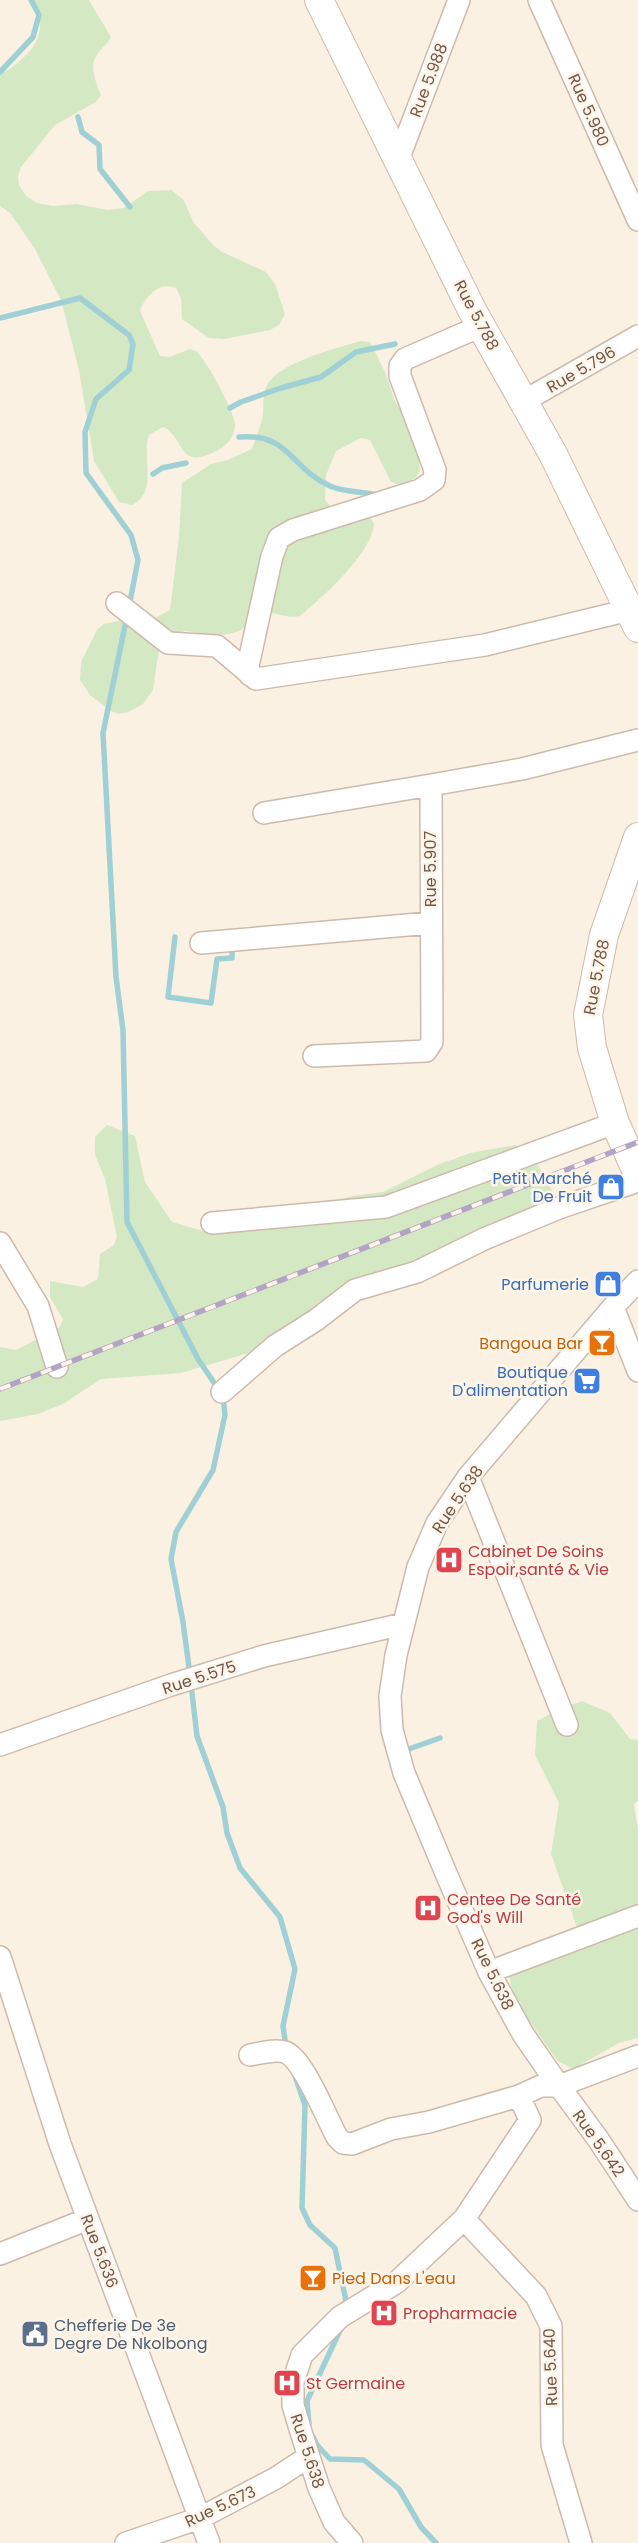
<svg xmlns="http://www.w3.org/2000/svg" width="638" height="2543" viewBox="0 0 638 2543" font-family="Poppins,sans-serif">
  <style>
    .green { fill: #d4e8c3 }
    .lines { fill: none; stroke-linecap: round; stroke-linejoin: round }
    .stream { stroke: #9fd0d5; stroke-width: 5.5 }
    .street-casing { stroke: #cebaad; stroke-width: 24 }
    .secondary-casing { stroke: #d1b9ab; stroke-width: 30 }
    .street { stroke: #fff; stroke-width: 21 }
    .secondary { stroke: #fff; stroke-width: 28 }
    .rail-casing { stroke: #b3a3c4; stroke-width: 5.5 }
    .rail { stroke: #fef5e9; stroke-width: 4; stroke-dasharray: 11; stroke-linecap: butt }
    .labels { text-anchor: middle; stroke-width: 5; stroke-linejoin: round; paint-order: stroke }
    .street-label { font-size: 16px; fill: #72564a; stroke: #fef5e9 }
    .shop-label { font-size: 16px; fill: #366cbe; stroke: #fef5e9; text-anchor: end }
    .food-label { font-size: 16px; fill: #c56008; stroke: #fef5e9; text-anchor: end }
    .health-label { font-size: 16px; fill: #be3a42; stroke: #fef5e9; text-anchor: start }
    .service-label { font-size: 16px; fill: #4e5e75; stroke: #fef5e9; text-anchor: start }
  </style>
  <rect width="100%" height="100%" fill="#fbf1e3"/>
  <path class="green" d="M 31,0 L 89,0 L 111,37 C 107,44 103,47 98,53 C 88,66 96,82 101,95 L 96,102 L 55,125 L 21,167 L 18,176 L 19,185 L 26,196 L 37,203 L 53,206 L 77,204 L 108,210 L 124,208 L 148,191 L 171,190 L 183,199 L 194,223 L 214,246 L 222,252 L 266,272 L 275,284 L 285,314 L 279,325 L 270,330 L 224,339 L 209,338 L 182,319 L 181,298 L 176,288 C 159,281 145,297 140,311 L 160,356 L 170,357 L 190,349 L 196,351 C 207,361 235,412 235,426 C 234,438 227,445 218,450 C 211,454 200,459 192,457 C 179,453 178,433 163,427 L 149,435 C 141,457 159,492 132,505 L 119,502 L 94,461 L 79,370 L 61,300 L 35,249 L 10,213 L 0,206 L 0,69 L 5,72 C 33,53 52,33 31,0 Z
    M 361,341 L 370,342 L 386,374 L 394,399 L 416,438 L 420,471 L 415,478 L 400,485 L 391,482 L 370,440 L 361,438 L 336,451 L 326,475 L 325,500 L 330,506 L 365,510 L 374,524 C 372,553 323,597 300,616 C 288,619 277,612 265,613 C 254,614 249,626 239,631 C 225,638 200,632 184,631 L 159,649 L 153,690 L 143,704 L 128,712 L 119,714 L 111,711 L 90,695 L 80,680 L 81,662 L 97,630 L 104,624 L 137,617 L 155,618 L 170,610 L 179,537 L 182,483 L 211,464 L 228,460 L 252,449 C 255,439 259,430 262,420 C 265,408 261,396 267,385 C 278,363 339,347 361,341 Z
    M 107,1125 L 135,1136 L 145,1182 L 172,1222 L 210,1233 L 352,1196 L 383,1192 L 437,1165 L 470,1153 L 516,1145 L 526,1163 L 535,1160 L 558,1201 L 431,1262 L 265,1348 L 181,1373 L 101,1379 L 63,1404 L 38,1414 L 0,1421 L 0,1347 L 16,1350 L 60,1327 L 63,1319 L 50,1297 L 50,1281 L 83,1287 L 98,1279 L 100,1254 L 114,1245 L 117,1237 L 105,1179 L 95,1155 L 95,1137 Z
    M 582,1701 L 610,1713 L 630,1739 L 638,1740 L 638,1801 L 634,1804 L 638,1830 L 638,2038 L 619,2043 L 573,2069 L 558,2061 L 514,2000 L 508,1970 L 579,1933 L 551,1854 L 559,1803 L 535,1755 L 537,1721 L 552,1713 Z"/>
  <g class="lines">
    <path class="stream" d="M 0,72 L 33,37 L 39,15 L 31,0
      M 78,117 L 82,132 L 99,145 L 100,169 L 130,207
      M 0,318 L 80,298 L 129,335 L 133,344 L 129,370 L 96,399 L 85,432 L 86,473 L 131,535 L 138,560 L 129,607
      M 230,408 L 241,402 L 281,388 L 321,377 L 356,352 L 395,344
      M 239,437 C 290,433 290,468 330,486 C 346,493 362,491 379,495
      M 153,474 L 162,468 L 186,463
      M 127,616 L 103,733 L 116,977 L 123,1030 L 127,1222 L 198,1359 L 223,1396 L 225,1415 L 213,1470 L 176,1532 L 171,1559 L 183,1622 L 190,1675
      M 175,937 L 168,997 L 211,1003 L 217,959 L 232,958 L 232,943
      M 191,1684 L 197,1736 L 223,1807 L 227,1833 L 240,1868 L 280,1917 L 295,1969 L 283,2026 L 286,2047
      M 409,1749 L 440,1738
      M 294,2073 L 305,2105 L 302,2208 L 310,2225 L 335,2248 L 346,2301 L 345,2308
      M 309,2424 L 307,2401 L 343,2324
      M 312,2435 L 317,2445 L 330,2459 L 364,2460 L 399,2489 L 421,2527 L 436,2543"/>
    <defs>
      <path id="street" d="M 539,0 L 638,220
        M 398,160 L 459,0
        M 524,401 L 638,336
        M 117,603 L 168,643 L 217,646 L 256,679 L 485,645 L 629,610
        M 250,675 L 248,666 L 272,556 L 279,538 L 293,530 L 420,490 L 434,480 L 435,470 L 400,376 L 400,366 L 405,359 L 481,326
        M 264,813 L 431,785
        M 201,943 L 430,923
        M 314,1056 L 426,1051 L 432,1042 L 431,785 L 522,769 L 638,740
        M 212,1223 L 386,1207 L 615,1123
        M 0,1243 L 38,1306 L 57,1367
        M 613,1307 L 638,1371
        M 222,1392 L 275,1346 L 316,1320 L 355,1290 L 417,1272 L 484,1239 L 559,1208 L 638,1181
        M 468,1477 L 567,1725
        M 0,1745 L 171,1685 L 264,1656 L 403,1624
        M 0,1957 L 60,2144 L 209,2543
        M 489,1972 L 638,1916
        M 250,2055 C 261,2053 275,2049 285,2052 C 303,2058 327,2119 337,2137 L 343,2143 L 352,2144 L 391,2129 L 429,2122 L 519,2096
        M 638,2056 L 559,2086 L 598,2139 L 638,2200
        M 464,2219 L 536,2296 L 551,2326 L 552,2445 L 581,2543
        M 0,2254 L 88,2219
        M 126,2543 L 200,2518 L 276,2478 L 308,2457
        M 352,2543 L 334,2522 L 319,2488 L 301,2432 L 293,2405 L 293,2382 L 302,2355 L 340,2317 L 397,2282 L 464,2219 L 530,2120 L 519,2096 L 541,2086 L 559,2086 L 523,2034 L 489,1972 L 448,1878 L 404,1773 L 392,1730 L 390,1696 L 396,1655 L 418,1567 L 437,1523 L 468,1477 L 613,1307 L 638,1281"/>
      <path id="secondary" d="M 319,0 L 472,310 L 553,454 L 638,628
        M 638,837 L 604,935 L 588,1015 L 592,1048 L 615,1123 L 638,1174"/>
    </defs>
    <use href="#street" class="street-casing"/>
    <use href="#secondary" class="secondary-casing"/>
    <use href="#street" class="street"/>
    <use href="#secondary" class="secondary"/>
    <defs>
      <path id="rail" d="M 0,1389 L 638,1142"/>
    </defs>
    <use href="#rail" class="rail-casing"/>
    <use href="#rail" class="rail"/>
  </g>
  <defs>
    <symbol id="shop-square" viewBox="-11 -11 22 22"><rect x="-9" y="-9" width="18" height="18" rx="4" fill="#3f7fe0" stroke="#fef5e9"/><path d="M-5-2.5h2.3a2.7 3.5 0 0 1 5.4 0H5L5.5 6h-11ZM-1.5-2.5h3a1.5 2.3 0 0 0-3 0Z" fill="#fff"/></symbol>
    <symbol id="bar-square" viewBox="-11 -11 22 22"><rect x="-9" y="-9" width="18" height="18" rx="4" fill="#e8710a" stroke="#fef5e9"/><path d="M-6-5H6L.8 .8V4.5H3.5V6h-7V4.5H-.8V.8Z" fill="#fff"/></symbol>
    <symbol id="supermarket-square" viewBox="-11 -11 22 22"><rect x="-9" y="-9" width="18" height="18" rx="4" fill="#3f7fe0" stroke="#fef5e9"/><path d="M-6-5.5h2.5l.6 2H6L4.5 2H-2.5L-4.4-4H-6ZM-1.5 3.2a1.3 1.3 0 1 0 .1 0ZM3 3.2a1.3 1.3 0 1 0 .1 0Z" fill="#fff"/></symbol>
    <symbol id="hospital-square" viewBox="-11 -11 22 22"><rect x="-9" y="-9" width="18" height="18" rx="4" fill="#e0444e" stroke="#fef5e9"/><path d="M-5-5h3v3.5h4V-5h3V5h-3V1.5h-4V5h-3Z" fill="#fff"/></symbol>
    <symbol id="civic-square" viewBox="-11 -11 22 22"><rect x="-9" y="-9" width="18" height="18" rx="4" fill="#5c6f8a" stroke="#fef5e9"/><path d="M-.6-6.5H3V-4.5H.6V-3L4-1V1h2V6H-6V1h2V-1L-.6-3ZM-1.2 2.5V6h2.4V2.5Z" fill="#fff"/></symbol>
  </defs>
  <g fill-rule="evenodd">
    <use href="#shop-square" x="595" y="1171" width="32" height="32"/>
    <use href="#shop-square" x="592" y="1268" width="32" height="32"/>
    <use href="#bar-square" x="586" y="1327" width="32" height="32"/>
    <use href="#supermarket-square" x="571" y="1365" width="32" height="32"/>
    <use href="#hospital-square" x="433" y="1544" width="32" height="32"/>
    <use href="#hospital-square" x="412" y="1892" width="32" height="32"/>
    <use href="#bar-square" x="297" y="2262" width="32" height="32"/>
    <use href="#hospital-square" x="368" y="2297" width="32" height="32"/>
    <use href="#civic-square" x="19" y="2318" width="32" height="32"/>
    <use href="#hospital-square" x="271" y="2367" width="32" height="32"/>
  </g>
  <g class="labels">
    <g class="street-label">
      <text transform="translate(428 80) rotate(-69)" y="6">Rue 5.988</text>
      <text transform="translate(589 110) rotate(66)" y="6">Rue 5.980</text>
      <text transform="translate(477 315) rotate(62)" y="6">Rue 5.788</text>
      <text transform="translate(581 369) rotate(-30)" y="6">Rue 5.796</text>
      <text transform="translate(430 869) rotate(-90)" y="6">Rue 5.907</text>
      <text transform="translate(596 977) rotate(-79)" y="6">Rue 5.788</text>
      <text transform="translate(457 1499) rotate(-56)" y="6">Rue 5.638</text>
      <text transform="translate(199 1677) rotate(-18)" y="6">Rue 5.575</text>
      <text transform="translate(493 1974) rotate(64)" y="6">Rue 5.638</text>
      <text transform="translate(599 2143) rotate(55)" y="6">Rue 5.642</text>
      <text transform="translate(100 2251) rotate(69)" y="6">Rue 5.636</text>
      <text transform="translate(550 2367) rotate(-92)" y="6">Rue 5.640</text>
      <text transform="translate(308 2451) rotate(72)" y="6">Rue 5.638</text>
      <text transform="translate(220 2506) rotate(-25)" y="6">Rue 5.673</text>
    </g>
    <g class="shop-label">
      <text x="592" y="1184">Petit Marché<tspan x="592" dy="18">De Fruit</tspan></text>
      <text x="589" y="1290">Parfumerie</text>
      <text x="568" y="1378">Boutique<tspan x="568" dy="18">D'alimentation</tspan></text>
    </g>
    <g class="food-label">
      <text x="583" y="1349">Bangoua Bar</text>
      <text x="332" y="2284" text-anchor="start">Pied Dans L'eau</text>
    </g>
    <g class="health-label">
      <text x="468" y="1557">Cabinet De Soins<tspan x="468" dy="18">Espoir,santé &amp; Vie</tspan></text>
      <text x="447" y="1905">Centee De Santé<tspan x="447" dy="18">God's Will</tspan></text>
      <text x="403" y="2319">Propharmacie</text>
      <text x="306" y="2389">St Germaine</text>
    </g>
    <g class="service-label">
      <text x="54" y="2331">Chefferie De 3e<tspan x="54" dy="18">Degre De Nkolbong</tspan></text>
    </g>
  </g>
</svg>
